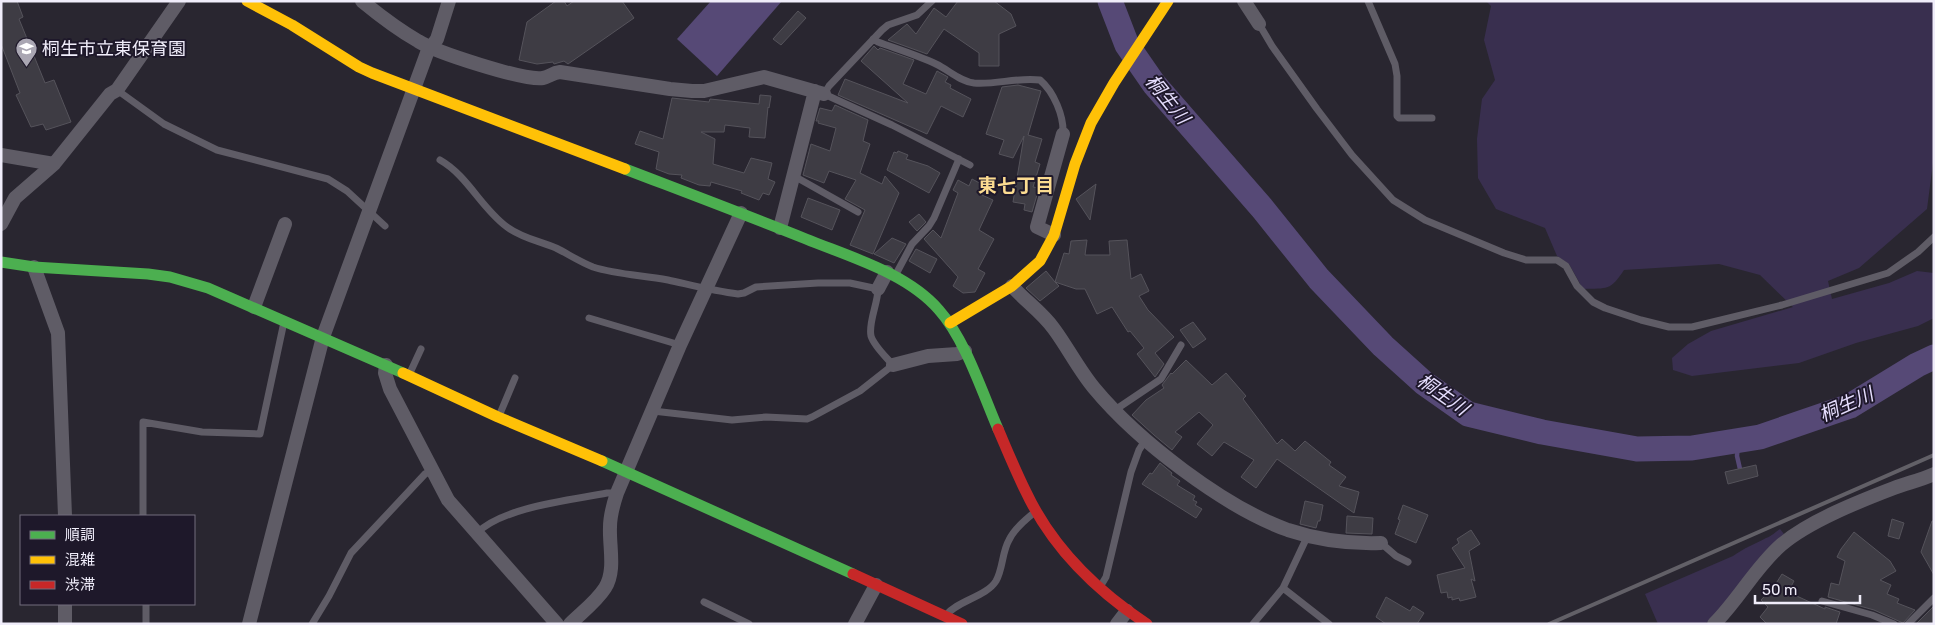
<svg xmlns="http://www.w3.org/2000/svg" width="1935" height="625" viewBox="0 0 1935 625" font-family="Rubik,'Noto Sans JP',sans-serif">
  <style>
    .green { fill: #392f4f }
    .water { fill: #564976 }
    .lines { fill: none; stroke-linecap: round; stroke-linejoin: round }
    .stream { stroke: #564976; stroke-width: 4.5 }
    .river { stroke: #564976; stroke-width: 25 }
    .building { fill: #3e3c44; stroke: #55535b }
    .lane { stroke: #5f5c66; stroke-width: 7 }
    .street { stroke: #5f5c66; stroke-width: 14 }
    .fast { stroke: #4caf50; stroke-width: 11 }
    .slow { stroke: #ffc107; stroke-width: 11 }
    .jam { stroke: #c62828; stroke-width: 11 }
    .rail { stroke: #626067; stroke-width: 4 }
    .labels { text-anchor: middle; stroke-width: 4; stroke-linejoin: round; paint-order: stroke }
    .poi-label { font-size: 18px; fill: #f0edfa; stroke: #1e182a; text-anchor: start }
    .water-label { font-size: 19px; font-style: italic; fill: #e6defe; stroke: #1e182a }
    .neighbourhood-label { font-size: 19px; font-weight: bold; fill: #fcdc91; stroke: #1e182a }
  </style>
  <rect width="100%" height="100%" fill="#292630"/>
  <path class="green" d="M 1486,1 L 1934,1 L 1934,155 L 1927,209 L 1859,268 L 1828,281 L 1832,299 L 1889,283 L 1917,271 L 1934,273 L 1934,318 L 1918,326 L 1856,343 L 1799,363 L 1692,376 L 1673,370 L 1672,358 L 1688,344 L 1711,331 L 1793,307 L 1760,275 L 1719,264 L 1624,270 C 1610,291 1608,288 1583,289 L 1569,264 L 1557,256 L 1545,228 L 1496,209 L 1478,178 L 1477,139 L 1482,99 L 1495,80 L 1484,40 L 1491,6 Z
    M 1780,529 L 1784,534 L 1722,609 L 1705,624 L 1658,624 L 1645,594 L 1733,556 C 1744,548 1755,544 1766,538 C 1772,536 1775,532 1780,529 Z"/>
  <path class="water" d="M 711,1 L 782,1 L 717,76 L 677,39 Z"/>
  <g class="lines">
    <path class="stream" d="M 1738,442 L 1737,456 L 1740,469"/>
    <path class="river" d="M 1110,1 L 1127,45 L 1154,84 L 1262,208 L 1319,279 L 1383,346 L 1424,383 L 1468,414 L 1542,432 L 1637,449 L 1692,448 L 1760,437 L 1850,406 L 1917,365 L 1934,357"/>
  </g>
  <path class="building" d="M 1,1 L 17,1 L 23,17 L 19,19 L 45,83 L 54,80 L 71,122 L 46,130 L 43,124 L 31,127 L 16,95 L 20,93 L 1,44 Z
    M 556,1 L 564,1 L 567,6 L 574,1 L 622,1 L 634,18 L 568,64 L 564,61 L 554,64 L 553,62 L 537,64 L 519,60 L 527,22 Z
    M 958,1 L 994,1 L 1011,14 L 1016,26 L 999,34 L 999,66 L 979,66 L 979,53 L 944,29 L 927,54 L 888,40 L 907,24 L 916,34 L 934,8 L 946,17 Z
    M 798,11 L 806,18 L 781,45 L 773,39 Z
    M 874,46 L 878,50 L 880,48 L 914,60 L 903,84 L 926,94 L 937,71 L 948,77 L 945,82 L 951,85 L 950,88 L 971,99 L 963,117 L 941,106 L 927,134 L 838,95 L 845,79 L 908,103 L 861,61 Z
    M 1018,85 L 1041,91 L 1028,135 L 1042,139 L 1035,162 L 1040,164 L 1033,187 L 1039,188 L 1032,212 L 1024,210 L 1025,204 L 1013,202 L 1024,136 L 1013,158 L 999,154 L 1004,140 L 986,134 L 1002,87 Z
    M 760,95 L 771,96 L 769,108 L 768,107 L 765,138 L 749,137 L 750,128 L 725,125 L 724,132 L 701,132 L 715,139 L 713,164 L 744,173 L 751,158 L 772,163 L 768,179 L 775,182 L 769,195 L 763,193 L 759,200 L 741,193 L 742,191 L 711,182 L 710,186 L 699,185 L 681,178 L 682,175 L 669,174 L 656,169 L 659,152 L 635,144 L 640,131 L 663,139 L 672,98 L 709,102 L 710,99 L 759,104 Z
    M 835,105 L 868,120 L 863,141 L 870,144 L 860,173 L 882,184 L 885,176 L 899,193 L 873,254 L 850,245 L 865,210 L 845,199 L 856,180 L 829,171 L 824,183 L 803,175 L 811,144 L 830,151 L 836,128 L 818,123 L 819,121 L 816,121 L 820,108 L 832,111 Z
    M 898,151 L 908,155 L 906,159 L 928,166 L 940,173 L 929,193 L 887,170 L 894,152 L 897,153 Z
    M 972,179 L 987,187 L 982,195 L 993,200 L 979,230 L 994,239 L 978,269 L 985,273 L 975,292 L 963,293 L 953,286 L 958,277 L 924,239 L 933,230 L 941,238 L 958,193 L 953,190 L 958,180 L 969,186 Z
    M 1096,184 L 1090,220 L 1076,199 Z
    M 808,198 L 840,210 L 832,230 L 801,217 Z
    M 919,214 L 926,222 L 917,231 L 909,222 Z
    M 892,238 L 906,244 L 894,263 L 874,254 Z
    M 1087,240 L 1085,255 L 1110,255 L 1109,241 L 1127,240 L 1131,279 L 1141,274 L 1149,291 L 1139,296 L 1148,310 L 1174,337 L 1155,353 L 1164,364 L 1155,377 L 1137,354 L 1144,348 L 1130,331 L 1128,332 L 1112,307 L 1097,314 L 1085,289 L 1076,289 L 1055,282 L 1059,286 L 1040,301 L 1026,288 L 1046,271 L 1055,282 L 1064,253 L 1069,254 L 1071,241 Z
    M 916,249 L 937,259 L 930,273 L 909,261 Z
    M 1193,322 L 1206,339 L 1193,348 L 1180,330 Z
    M 1186,360 L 1212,385 L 1226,373 L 1246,396 L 1243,399 L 1277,444 L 1282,439 L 1295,451 L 1305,441 L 1331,462 L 1329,465 L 1346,477 L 1339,486 L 1359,492 L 1354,513 L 1277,459 L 1256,488 L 1241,477 L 1254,460 L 1224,442 L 1212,456 L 1197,444 L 1213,425 L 1199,412 L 1175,432 L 1182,437 L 1172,450 L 1154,435 L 1132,415 L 1146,400 L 1164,388 L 1162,385 L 1171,373 L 1172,374 Z
    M 1160,463 L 1172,473 L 1171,475 L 1180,481 L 1177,485 L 1195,496 L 1193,500 L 1197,502 L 1195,505 L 1202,509 L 1196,518 L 1142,484 L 1150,473 L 1152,474 Z
    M 1756,465 L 1758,476 L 1728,484 L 1725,472 Z
    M 1305,501 L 1323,505 L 1320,521 L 1318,521 L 1316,528 L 1300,524 Z
    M 1403,505 L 1428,515 L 1416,543 L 1395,534 L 1400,520 L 1398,519 Z
    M 1347,516 L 1373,518 L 1372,534 L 1346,533 Z
    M 1892,519 L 1904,523 L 1899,539 L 1888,536 Z
    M 1932,521 L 1934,521 L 1934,575 L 1921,552 Z
    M 1471,530 L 1480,544 L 1469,551 L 1475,581 L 1471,579 L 1476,597 L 1460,601 L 1459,598 L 1452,600 L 1452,597 L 1448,598 L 1447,592 L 1441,593 L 1437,575 L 1465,568 L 1452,548 L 1459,543 L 1457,539 Z
    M 1854,532 L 1890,561 L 1896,571 L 1880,580 L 1891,585 L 1887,594 L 1899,599 L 1897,603 L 1915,610 L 1903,623 L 1874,610 L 1828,597 L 1831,583 L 1839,585 L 1845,561 L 1837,557 L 1841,549 Z
    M 1782,574 L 1794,581 L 1788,592 L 1825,609 L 1825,607 L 1840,612 L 1836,624 L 1767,624 L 1760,617 L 1768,607 L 1761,600 L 1775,585 Z
    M 1386,597 L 1410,611 L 1413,606 L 1424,613 L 1417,624 L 1386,624 L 1376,617 Z
    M 1934,606 L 1934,624 L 1916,624 Z"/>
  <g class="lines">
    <path class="lane" d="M 932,1 L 917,15 L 888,25 L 882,30 L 829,86 L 824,94 L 892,125 L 970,165
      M 1368,1 L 1395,64 L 1397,76 L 1397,116 L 1399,118 L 1432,118
      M 1259,24 L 1272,46 L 1317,109 L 1352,155 L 1393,200 L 1425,220 L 1504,253 L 1526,260 L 1557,260 L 1566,266 L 1577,286 L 1593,302 L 1605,308 L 1641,320 L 1669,327 L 1692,327 L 1782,305 L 1888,273 L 1918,252 L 1934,237
      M 873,39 L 878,42 C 897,49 917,55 936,64 C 949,70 959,81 974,83 C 995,85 1018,77 1040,80 C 1054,92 1064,116 1063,134
      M 117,90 L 164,124 L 217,150 L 328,179 L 347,191 L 385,226
      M 440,160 C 468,176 481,208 507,227 C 522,238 539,241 556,248 C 568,254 580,262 593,267 C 618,275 643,275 668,280 C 691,285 714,291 738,294 L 744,293 L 756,287 L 818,283 L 850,283 L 878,289 C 878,303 868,323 871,336 C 874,346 886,357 893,365 L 860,391 L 812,417 L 807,419 L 766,417 L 732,420 L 653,411
      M 794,176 L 858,212
      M 895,276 L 912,244 L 929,226 L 934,218 L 959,159
      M 589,318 L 680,345
      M 409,375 L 421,349
      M 1115,410 L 1161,379 L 1181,345
      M 499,416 L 515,378
      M 143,516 L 143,422 L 202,432 L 260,434 L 284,322
      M 477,533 C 503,507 571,500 607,493 L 617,493
      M 1381,543 L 1396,556 L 1408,562
      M 1100,587 L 1106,577 L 1131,472 L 1139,450 L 1146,439
      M 1283,588 L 1329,624
      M 1822,601 L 1872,615 L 1894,624
      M 704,602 L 749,624
      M 146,604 L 146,624
      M 945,616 C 958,600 986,597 996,581 C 1003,569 1002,552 1009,540 C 1014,529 1026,519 1035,512
      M 312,624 L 329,596 L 351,553 L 425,474 L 433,470
      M 1253,624 L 1283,588 L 1308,535
      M 1908,624 L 1934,598"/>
    <path class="street" d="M 362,1 C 379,15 399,30 418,41 C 435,52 524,81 543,78 C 549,77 552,73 560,72 L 670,89 L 692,91 L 704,91 L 764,77 L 824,94
      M 1244,1 L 1259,24
      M 1,155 L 54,164
      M 1,224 L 15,198 L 54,164 L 110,94 L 117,90 L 179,1
      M 780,228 L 815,91
      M 1054,235 L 1037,227 L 1063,134
      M 34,267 L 58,333 L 65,516
      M 1012,286 C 1025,301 1042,312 1054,329 C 1068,348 1079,370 1094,388 C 1138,441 1224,507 1288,530 C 1318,540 1351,544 1381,543
      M 878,289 L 887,272
      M 254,307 L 285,224
      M 386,365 L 385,373 L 390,389 L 448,500 L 557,624
      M 893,365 L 928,356 L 957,354 L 965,351
      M 65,624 L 65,604
      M 249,624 L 323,337 L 427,53 L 437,39 L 449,1
      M 570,624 C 581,613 596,602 605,588 C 616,571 609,546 610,527 C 610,515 613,505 617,493 L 680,345 L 741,213
      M 855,624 L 876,585
      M 1117,624 L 1127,611
      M 1714,624 C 1739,599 1755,568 1781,545 C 1809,521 1860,501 1894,488 C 1907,483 1921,480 1934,474"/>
    <path class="fast" d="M 625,169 C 685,192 746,215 806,239 C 850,257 907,273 939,310 C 965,339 982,392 998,429
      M 1,262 L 34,267 L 148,274 L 170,277 L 208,288 L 403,373
      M 602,461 L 853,574"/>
    <path class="slow" d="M 247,1 L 292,25 L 359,67 L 372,73 L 625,169
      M 950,323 L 1012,286 L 1040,261 L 1054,235 L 1075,164 L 1091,123 L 1114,83 L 1168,1
      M 403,373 L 498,417 L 602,461"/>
    <path class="jam" d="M 998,429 C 1007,450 1016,472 1026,492 C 1052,547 1097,591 1147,624
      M 853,574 L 962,624"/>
    <path class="rail" d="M 1549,624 L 1934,455"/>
  </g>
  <defs>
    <symbol id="school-pin" viewBox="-11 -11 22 30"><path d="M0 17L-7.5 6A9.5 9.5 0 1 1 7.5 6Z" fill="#aaa7b3" stroke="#1e182a"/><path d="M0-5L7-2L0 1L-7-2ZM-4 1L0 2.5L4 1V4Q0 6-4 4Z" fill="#fff"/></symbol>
  </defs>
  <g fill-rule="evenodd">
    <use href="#school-pin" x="14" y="36" width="25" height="34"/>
  </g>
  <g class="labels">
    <g class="poi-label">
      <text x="42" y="55">桐生市立東保育園</text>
    </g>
    <g class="water-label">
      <text transform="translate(1168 99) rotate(51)" y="7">桐生川</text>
      <text transform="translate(1443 394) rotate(35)" y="7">桐生川</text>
      <text transform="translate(1846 404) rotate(-24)" y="7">桐生川</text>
    </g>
    <g class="neighbourhood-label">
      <text x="1016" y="192">東七丁目</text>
    </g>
  </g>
  <rect width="1935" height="625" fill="none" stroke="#f0edfa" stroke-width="5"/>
  <rect x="20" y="515" width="175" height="90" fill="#1e182a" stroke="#726d7d"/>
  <rect x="30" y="531" width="25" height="8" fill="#4caf50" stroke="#726d7d"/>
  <text x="65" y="540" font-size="15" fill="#f0edfa">順調</text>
  <rect x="30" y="556" width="25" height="8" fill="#ffc107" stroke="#726d7d"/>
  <text x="65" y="565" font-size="15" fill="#f0edfa">混雑</text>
  <rect x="30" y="581" width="25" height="8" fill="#c62828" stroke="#726d7d"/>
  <text x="65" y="590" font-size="15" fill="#f0edfa">渋滞</text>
  <path d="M1755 595v8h105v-8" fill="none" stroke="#f0edfa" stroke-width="2.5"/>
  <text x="1762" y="595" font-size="15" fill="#f0edfa" stroke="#1e182a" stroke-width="4" paint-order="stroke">50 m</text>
</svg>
